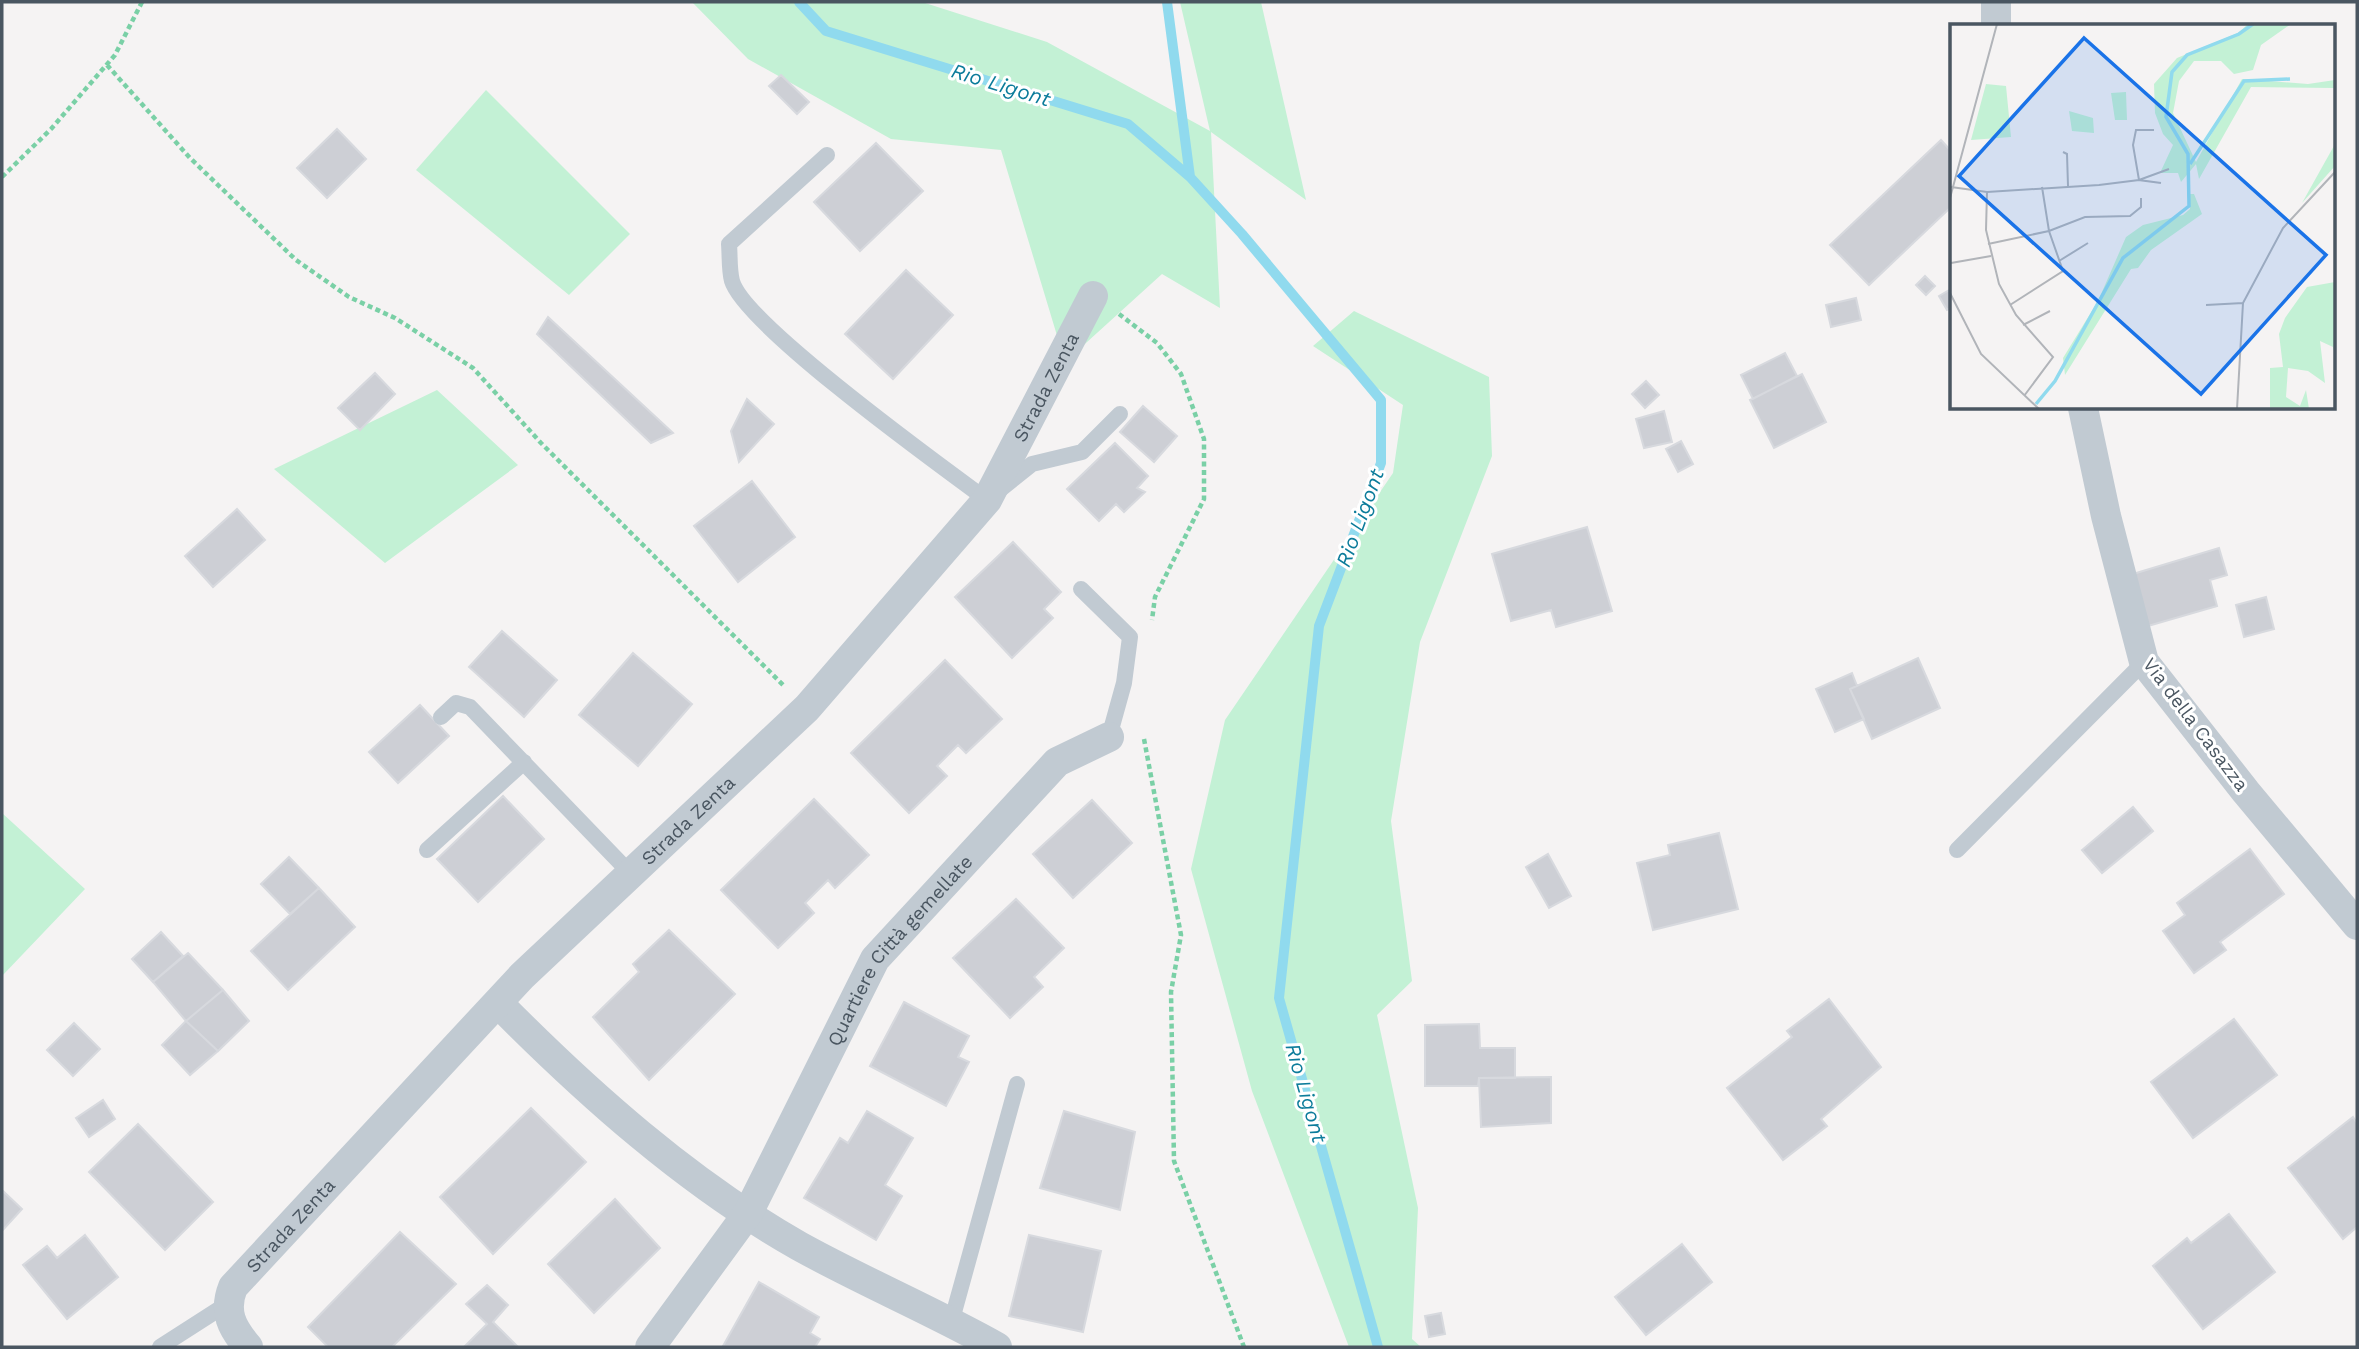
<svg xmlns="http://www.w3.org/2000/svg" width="2359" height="1349" viewBox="0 0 2359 1349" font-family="'Work Sans',sans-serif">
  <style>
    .green { fill: #c3f1d5 }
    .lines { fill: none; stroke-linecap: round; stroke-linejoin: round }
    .stream { stroke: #90daee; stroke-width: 10 }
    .building { fill: #cdcfd5; stroke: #d7d9de; stroke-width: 2 }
    .path { stroke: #7ad0a6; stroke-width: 4.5; stroke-dasharray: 5 3.5; stroke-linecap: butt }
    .service { stroke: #c1cad2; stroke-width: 16 }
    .minor { stroke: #c1cad2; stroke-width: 30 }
    .labels { text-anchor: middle; stroke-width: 6; stroke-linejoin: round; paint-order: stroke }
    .street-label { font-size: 19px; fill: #4a5661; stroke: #fff }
    .water-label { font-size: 21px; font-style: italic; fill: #0c7c9b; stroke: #fff }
    .inset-river { fill: none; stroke: #90daee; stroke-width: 3.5 }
    .inset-road { fill: none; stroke: #b1b4b9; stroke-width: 2 }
    .view { fill: #1a73e8; fill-opacity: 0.15; stroke: #1a73e8; stroke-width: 3.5 }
    .inset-edge { fill: none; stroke: #4a5661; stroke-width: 3.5 }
  </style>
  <rect width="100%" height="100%" fill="#f5f3f3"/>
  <path class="green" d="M 692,2 L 922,2 L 1047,42 L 1210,131 L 1180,2 L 1261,2 L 1306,200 L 1211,132 L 1220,308 L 1162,274 L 1065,362 L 1001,150 L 891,139 L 748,59 Z
    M 486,90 L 630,234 L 569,295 L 416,170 Z
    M 1354,311 L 1489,377 L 1492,456 L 1420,642 L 1391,821 L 1412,981 L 1377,1015 L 1418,1208 L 1412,1339 L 1421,1347 L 1349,1347 L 1252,1091 L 1191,869 L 1225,720 L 1393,473 L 1403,405 L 1313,346 Z
    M 437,390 L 518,465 L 385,563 L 274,469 Z
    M 2,813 L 85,889 L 2,976 Z"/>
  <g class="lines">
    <path class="stream" d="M 799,2 L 826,31 L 1128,124 L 1190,177 L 1242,234 L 1381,400 L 1381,463 L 1319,626 L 1279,998 L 1378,1347
      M 1167,2 L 1190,177"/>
  </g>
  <path class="building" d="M 781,75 L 809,102 L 797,114 L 769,86 Z
    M 337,129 L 366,159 L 327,198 L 297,168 Z
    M 1941,140 L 1951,151 L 1951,207 L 1869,285 L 1830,245 Z
    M 876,143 L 923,191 L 860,251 L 814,202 Z
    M 906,270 L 953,315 L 893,379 L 845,334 Z
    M 1925,276 L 1935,286 L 1926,295 L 1916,285 Z
    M 1951,289 L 1951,308 L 1947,310 L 1939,296 Z
    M 1856,298 L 1861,320 L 1831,327 L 1826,305 Z
    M 548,317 L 673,433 L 651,443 L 537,334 Z
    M 1785,353 L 1797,376 L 1753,399 L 1741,375 Z
    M 375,373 L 395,394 L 360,430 L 338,408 Z
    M 1802,374 L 1826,422 L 1774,448 L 1750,400 Z
    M 1646,381 L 1659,395 L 1645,408 L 1632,394 Z
    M 747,399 L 774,424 L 739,462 L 731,431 Z
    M 1143,406 L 1177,436 L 1154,462 L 1120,432 Z
    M 1664,411 L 1672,442 L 1644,448 L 1636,419 Z
    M 1681,441 L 1693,464 L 1678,472 L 1666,449 Z
    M 1115,443 L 1148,476 L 1137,488 L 1145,492 L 1124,512 L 1116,504 L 1099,521 L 1067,489 Z
    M 752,481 L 795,537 L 738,582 L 694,526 Z
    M 237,509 L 265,540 L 213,587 L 185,556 Z
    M 1587,527 L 1612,611 L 1556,627 L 1551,610 L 1511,621 L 1492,554 Z
    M 1013,542 L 1061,592 L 1044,609 L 1053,618 L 1012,658 L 955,597 Z
    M 2219,548 L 2227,575 L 2210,580 L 2217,606 L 2148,626 L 2133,574 Z
    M 2266,597 L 2274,629 L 2244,637 L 2236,605 Z
    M 502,631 L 557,680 L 524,717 L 469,667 Z
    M 633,653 L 692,704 L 638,766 L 579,715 Z
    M 1918,658 L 1940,708 L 1872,739 L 1850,689 Z
    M 945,660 L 1002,719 L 966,753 L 958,745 L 937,766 L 947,776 L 909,813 L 851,753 Z
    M 1852,673 L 1857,686 L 1850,689 L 1864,719 L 1835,732 L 1816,689 Z
    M 420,705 L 449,736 L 398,783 L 369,752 Z
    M 503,796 L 544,839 L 478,902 L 437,859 Z
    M 814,799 L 869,855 L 835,888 L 828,880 L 805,903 L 814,913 L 778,948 L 721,890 Z
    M 1092,800 L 1132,843 L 1073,898 L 1033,854 Z
    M 2133,807 L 2153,831 L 2102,873 L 2082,850 Z
    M 1719,833 L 1738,909 L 1653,930 L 1637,863 L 1670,855 L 1668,845 Z
    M 2250,849 L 2284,894 L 2220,942 L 2226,950 L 2194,973 L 2163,931 L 2185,915 L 2177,903 Z
    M 1548,854 L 1571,896 L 1549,908 L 1526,867 Z
    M 289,857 L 319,888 L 290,914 L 261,884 Z
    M 319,888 L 355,927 L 288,990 L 251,951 Z
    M 1016,899 L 1064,948 L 1034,977 L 1043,987 L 1010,1018 L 953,958 Z
    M 669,930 L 735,994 L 649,1080 L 593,1017 L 639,972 L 633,964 Z
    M 161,932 L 183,956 L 153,982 L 132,959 Z
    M 188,953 L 223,990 L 186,1021 L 153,982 Z
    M 223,990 L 249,1021 L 218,1051 L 186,1021 Z
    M 1829,999 L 1881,1067 L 1821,1119 L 1827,1126 L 1783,1160 L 1727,1088 L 1792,1037 L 1787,1031 Z
    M 904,1002 L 969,1036 L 958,1057 L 969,1062 L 946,1106 L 870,1066 Z
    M 2234,1019 L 2277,1075 L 2193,1138 L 2151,1082 Z
    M 186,1021 L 218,1051 L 190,1075 L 162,1045 Z
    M 74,1023 L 100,1049 L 73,1076 L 47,1050 Z
    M 1479,1024 L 1480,1048 L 1515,1048 L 1515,1078 L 1479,1078 L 1478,1086 L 1425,1086 L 1425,1025 Z
    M 1551,1077 L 1551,1123 L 1481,1127 L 1479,1078 Z
    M 103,1100 L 115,1119 L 89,1137 L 76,1118 Z
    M 531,1108 L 586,1162 L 493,1254 L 440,1197 Z
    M 867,1111 L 913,1138 L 885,1185 L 902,1196 L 876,1240 L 804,1198 L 840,1138 L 848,1143 Z
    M 1064,1111 L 1135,1132 L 1120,1210 L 1040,1188 Z
    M 2353,1117 L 2357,1123 L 2357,1227 L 2343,1239 L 2288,1168 Z
    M 138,1124 L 213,1202 L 165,1250 L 89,1172 Z
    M 2,1190 L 22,1209 L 2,1231 Z
    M 615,1199 L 660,1248 L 594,1313 L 548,1264 Z
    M 2229,1214 L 2275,1272 L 2203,1329 L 2153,1266 L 2187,1238 L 2191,1243 Z
    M 400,1232 L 456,1284 L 392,1347 L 328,1347 L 308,1327 Z
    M 85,1235 L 118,1277 L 67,1319 L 23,1265 L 47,1246 L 57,1258 Z
    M 1029,1235 L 1101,1251 L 1083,1332 L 1009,1316 Z
    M 1682,1244 L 1712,1282 L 1646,1335 L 1615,1297 Z
    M 759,1282 L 819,1317 L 810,1333 L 820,1339 L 815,1347 L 723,1346 Z
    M 487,1285 L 508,1305 L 493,1322 L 518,1347 L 464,1347 L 487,1324 L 466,1304 Z
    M 1441,1313 L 1445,1334 L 1429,1337 L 1425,1316 Z"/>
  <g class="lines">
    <path class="path" d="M 107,65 L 190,158 L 296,260 L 349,297 L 395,318 L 473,368 L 541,443 L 783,685
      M 2,177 L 51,129 L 115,55 L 142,2
      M 1119,314 L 1157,343 L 1181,374 L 1204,439 L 1204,499 L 1155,597 L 1152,620
      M 1144,739 L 1181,935 L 1171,992 L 1174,1161 L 1244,1347"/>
    <path class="service" d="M 827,155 L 729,244 C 730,256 729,270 732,281 C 745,325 941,466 987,500 L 1032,464 L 1082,452 L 1120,414
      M 1081,589 L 1130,637 L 1124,683 L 1109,737
      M 441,717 L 456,703 L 470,707 L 632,875
      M 427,850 L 524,762
      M 1957,850 L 2144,662
      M 951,1323 L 1017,1084
      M 160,1347 L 227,1304"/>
    <g class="minor">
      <path d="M 1996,2 L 1996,26"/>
      <path d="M 2083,408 L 2106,516 L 2144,662 L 2246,792 L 2357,925"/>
      <path d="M 498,1003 C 588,1094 688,1183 799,1246 C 864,1282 933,1311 997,1347"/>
      <path id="s1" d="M 248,1347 C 232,1328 223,1312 233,1287 L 522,976 L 807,708 L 987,500 L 1093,296"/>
      <path id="s2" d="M 650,1347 L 748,1213 L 875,959 L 1057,762 L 1109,737"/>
    </g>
  </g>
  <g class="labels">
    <g class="street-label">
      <text dy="7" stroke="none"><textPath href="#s1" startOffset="1284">Strada Zenta</textPath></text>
      <text transform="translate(2196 724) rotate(53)" y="7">Via della Casazza</text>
      <text dy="7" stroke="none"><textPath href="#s1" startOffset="718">Strada Zenta</textPath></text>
      <text dy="7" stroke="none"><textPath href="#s2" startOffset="471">Quartiere Città gemellate</textPath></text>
      <text dy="7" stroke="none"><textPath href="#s1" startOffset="150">Strada Zenta</textPath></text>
    </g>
    <g class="water-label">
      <text transform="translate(1001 85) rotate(17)" y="7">Rio Ligont</text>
      <text transform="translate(1360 518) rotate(-70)" y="7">Rio Ligont</text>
      <text transform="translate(1306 1093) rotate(74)" y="7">Rio Ligont</text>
    </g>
  </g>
  <g transform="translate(1950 24)">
    <rect width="385" height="385" fill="#f5f3f3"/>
    <path d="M 298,0 L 341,0 L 311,21 L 303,46 L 284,50 L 271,37 L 244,37 L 229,57 L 223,89 L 246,138 L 292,55 L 358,60 L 385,56 L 385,64 L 301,63 L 249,155 L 246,140 L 231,158 L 228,149 L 210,149 L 223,121 L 213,110 L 205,89 L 204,60 L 227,34 L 288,9 ZM 36,60 L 56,62 L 61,113 L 21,116 ZM 176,68 L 177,96 L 165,96 L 161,69 ZM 119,87 L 143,94 L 144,109 L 122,107 ZM 385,120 L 385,142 L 352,179 ZM 237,170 L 244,170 L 252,190 L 201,226 L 188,244 L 181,245 L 115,351 L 113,334 L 148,277 L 176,213 L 193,201 L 233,191 L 240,185 ZM 385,258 L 385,331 L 383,323 L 370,317 L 375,359 L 358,347 L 338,344 L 336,373 L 350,382 L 356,366 L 359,385 L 320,385 L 320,344 L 333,343 L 329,310 L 335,294 L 357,263 Z" fill="#c3f1d5"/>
    <path class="inset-river" d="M 240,140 L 294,57 L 340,55M 86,380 L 105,357 L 173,234 L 239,182 L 238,130 L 216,93 L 222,48 L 237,31 L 289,10 L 303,0"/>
    <path class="inset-road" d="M 204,106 L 186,106 L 183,121 L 189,156 L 211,159M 113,128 L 117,130 L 118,162M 1,163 L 37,168 L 149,161 L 189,156 L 219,145M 37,168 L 36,206 L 49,260 L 66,291 L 103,333 L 74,372M 0,174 L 47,0M 38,220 L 99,207 L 135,193 L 180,192 L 191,183 L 191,174M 109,237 L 138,219M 1,239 L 41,232M 0,269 L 31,330 L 89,385M 60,281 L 113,247 L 99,207 L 92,163M 256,281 L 293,279M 73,301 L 100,287M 287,385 L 293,279 L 333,204 L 385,148"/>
    <path class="view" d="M 134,14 L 376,231 L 251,370 L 9,152 Z"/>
    <rect width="385" height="385" class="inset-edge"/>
  </g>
  <rect width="2359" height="1349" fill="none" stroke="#4a5661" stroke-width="7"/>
</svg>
